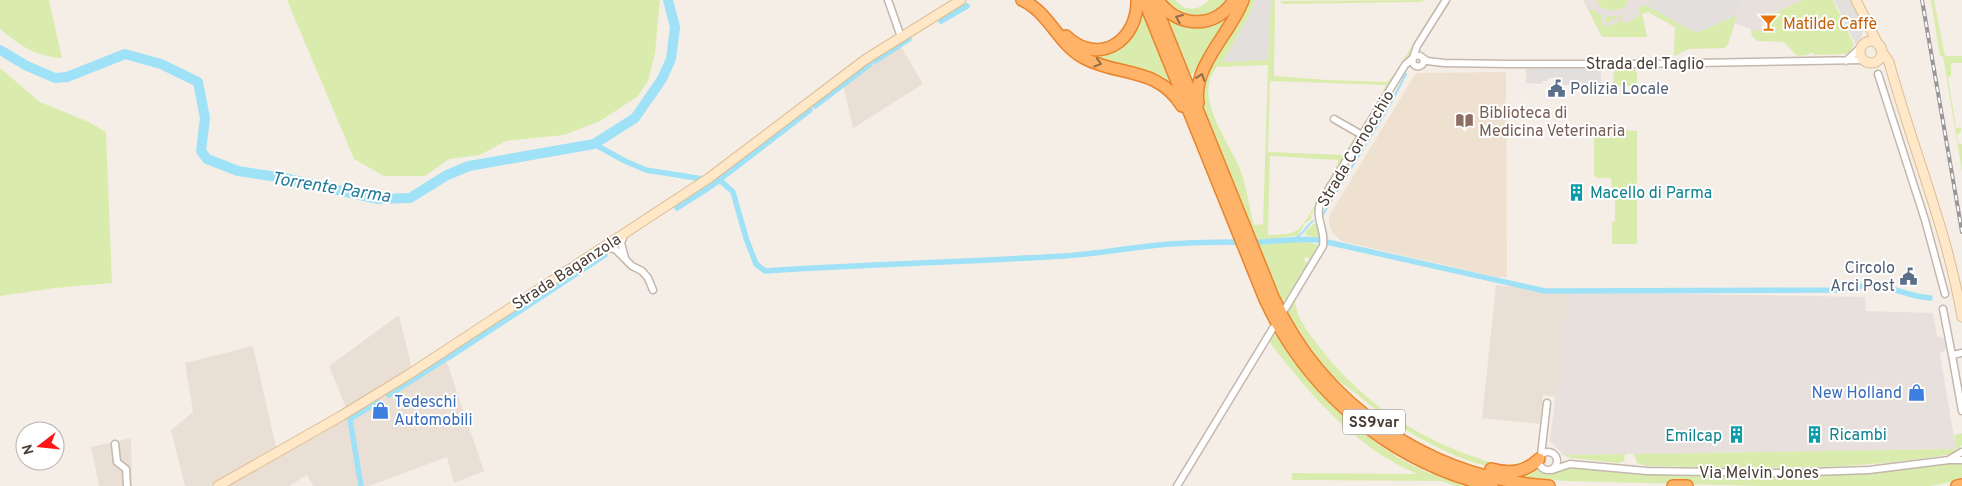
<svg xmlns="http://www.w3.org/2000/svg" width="1962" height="486" viewBox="0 0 1962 486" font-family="Overpass,sans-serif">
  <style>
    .residential { fill: #e9dfd5 }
    .industrial { fill: #e7e0dc }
    .education { fill: #efe1d0 }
    .green { fill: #daecad; fill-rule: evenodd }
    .parking { fill: #e3dfdc }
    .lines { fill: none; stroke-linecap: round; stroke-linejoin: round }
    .stream { stroke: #9fe1f6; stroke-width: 2 }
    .canal { stroke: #9fe1f6; stroke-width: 5.5 }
    .river { stroke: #9fe1f6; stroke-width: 10 }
    .street-casing { stroke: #c4b7ac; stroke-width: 9 }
    .secondary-casing { stroke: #dcbd95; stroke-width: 11 }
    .highway-casing { stroke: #ea842c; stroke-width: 14 }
    .street { stroke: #fff; stroke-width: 6 }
    .secondary { stroke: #ffe8c7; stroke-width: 9 }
    .highway { stroke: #ffb368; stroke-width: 11 }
    .rail-casing { stroke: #979797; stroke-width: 4 }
    .rail { stroke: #fff; stroke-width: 2; stroke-dasharray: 5.5; stroke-linecap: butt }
    .oneway { stroke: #926d49 }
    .labels { text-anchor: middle; stroke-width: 4; stroke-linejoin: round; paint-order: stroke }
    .shield { fill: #fff; stroke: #807872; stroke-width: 1 }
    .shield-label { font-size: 15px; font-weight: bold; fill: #493e35 }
    .food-label { font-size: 16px; fill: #c56008; stroke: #fff; text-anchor: start }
    .street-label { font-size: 16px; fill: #493e35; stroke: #fff }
    .service-label { font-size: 16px; fill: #4e5e75; stroke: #fff; text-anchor: start }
    .education-label { font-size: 16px; fill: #785e54; stroke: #fff; text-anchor: start }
    .culture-label { font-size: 16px; fill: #0d838f; stroke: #fff; text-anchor: start }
    .shop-label { font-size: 16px; fill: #366cbe; stroke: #fff; text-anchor: end }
    .water-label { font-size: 18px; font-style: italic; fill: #217c9b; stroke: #fff }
  </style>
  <rect width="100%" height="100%" fill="#f5eee7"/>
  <path class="residential" d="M 899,43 L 923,84 L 853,128 L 843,84 Z
    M 1496,285 L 1568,292 L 1557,397 L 1543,395 L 1540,424 L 1482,418 Z
    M 399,315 L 414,378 L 445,357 L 484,471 L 454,483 L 447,457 L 369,486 L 313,486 L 307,475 L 289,486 L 185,486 L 171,430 L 193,412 L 185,363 L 253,346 L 276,447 L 346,408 L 329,366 Z
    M 131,438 L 132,486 L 99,486 L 91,447 Z"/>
  <path class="industrial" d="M 1583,0 L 1803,0 L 1777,12 L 1778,14 L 1768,12 L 1761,28 L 1758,41 L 1752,36 L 1751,29 L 1735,23 L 1728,44 L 1725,48 L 1688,49 L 1676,56 L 1674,56 L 1675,27 L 1648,12 L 1642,14 L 1647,37 L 1602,37 Z
    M 1568,292 L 1865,297 L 1866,311 L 1933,313 L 1937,336 L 1943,338 L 1947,344 L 1945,350 L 1940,354 L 1956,449 L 1563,455 L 1550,441 Z"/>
  <path class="education" d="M 1506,72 L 1507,277 L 1496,277 L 1341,241 L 1333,233 L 1329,224 L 1329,216 L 1416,73 Z"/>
  <path class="green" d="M 0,0 L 49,0 L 62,58 C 34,56 21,46 0,29 Z
    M 287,0 L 660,0 L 655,53 L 648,81 L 637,97 L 600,121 L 564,135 L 506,141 L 480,155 L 449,159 L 425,176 L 384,176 L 354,159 Z
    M 1160,0 L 1175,0 C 1185,12 1199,11 1209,0 L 1232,0 L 1217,14 L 1184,18 Z
    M 1246,0 L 1255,0 L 1250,14 L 1223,62 L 1268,59 L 1271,0 L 1275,0 L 1274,76 L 1328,80 L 1387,82 L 1401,66 L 1379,100 L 1386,85 L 1270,81 L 1268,152 L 1344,155 L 1355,136 L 1357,138 L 1311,215 L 1312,218 L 1304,224 L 1298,235 L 1275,239 L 1255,239 L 1202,106 L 1202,80 ZM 1268,65 L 1263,224 L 1254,225 C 1249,207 1247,188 1240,169 C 1229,141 1192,96 1217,67 ZM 1270,156 L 1338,160 L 1338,164 L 1308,217 L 1298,230 L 1288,234 L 1268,235 Z
    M 1425,0 L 1421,2 L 1283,4 L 1280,1 Z
    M 1440,0 L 1444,0 L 1408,59 L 1403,63 L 1402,62 Z
    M 1597,0 L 1627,0 L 1628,2 C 1622,13 1605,12 1597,4 Z
    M 1803,0 L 1833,0 L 1854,45 L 1849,54 L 1814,55 L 1812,52 L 1807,55 L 1797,56 L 1784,42 L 1758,41 L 1752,36 L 1751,29 L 1760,32 L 1761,28 C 1767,29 1772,26 1772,19 L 1768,12 L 1778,14 L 1777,12 Z
    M 1931,0 L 1934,0 L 1945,56 L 1962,56 L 1962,63 L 1951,63 L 1951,75 L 1952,76 L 1948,77 L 1956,128 L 1961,127 L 1961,132 L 1957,135 L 1958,143 L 1962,144 L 1962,172 L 1943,56 L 1940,56 Z
    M 1646,5 L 1696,33 L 1737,15 L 1728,44 L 1725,48 L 1688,49 L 1674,56 L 1675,27 L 1648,12 L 1642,14 L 1647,37 L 1602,37 L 1589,10 L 1591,9 L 1601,15 L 1602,25 L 1606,24 L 1608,27 L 1620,21 L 1619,17 L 1607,23 L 1605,22 L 1606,17 L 1620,16 L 1623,23 L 1631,21 L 1641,14 L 1637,9 Z
    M 1142,9 L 1172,84 L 1171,84 L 1103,62 L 1079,50 L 1109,51 Z
    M 1234,9 L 1197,73 L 1190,74 L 1167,18 L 1179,22 Z
    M 0,68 L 40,102 L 89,122 L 106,132 L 112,283 L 55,288 L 0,296 Z
    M 1634,68 L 1637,73 L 1637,86 L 1613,86 L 1614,70 Z
    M 1598,129 L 1637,131 L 1637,244 L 1612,244 L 1612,222 L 1615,221 L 1615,195 L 1612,195 L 1611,178 L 1597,178 L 1594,175 L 1594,134 Z
    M 1315,223 L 1320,232 L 1320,239 L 1306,235 L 1306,231 Z
    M 1300,241 L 1320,245 L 1312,261 L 1306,257 L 1304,260 L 1309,265 L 1284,307 L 1257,244 Z
    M 1295,296 C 1294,313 1305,328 1315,341 C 1353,394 1408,433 1469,455 C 1481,459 1494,465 1506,465 C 1517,465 1526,461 1535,456 C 1530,459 1525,466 1519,467 C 1481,476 1414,437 1383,415 C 1370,406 1358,394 1344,385 C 1340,382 1335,380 1331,376 C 1315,364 1296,329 1286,311 Z
    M 1274,331 C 1313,390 1369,451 1437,476 C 1447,480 1459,483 1470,486 L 1455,486 L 1441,481 L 1292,480 L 1292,473 L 1417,474 C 1407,469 1396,464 1386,458 C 1340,429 1306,389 1273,347 L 1269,340 Z
    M 1962,433 L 1962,445 L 1957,451 L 1951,454 C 1851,472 1747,468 1646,466 L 1637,463 L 1634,454 L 1956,449 L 1954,435 Z
    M 1625,454 L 1624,461 L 1619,463 L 1571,458 L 1563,455 Z
    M 1956,462 L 1962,462 L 1962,480 L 1930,486 L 1759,486 L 1565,481 L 1509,476 L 1536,468 L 1540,472 L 1547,475 L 1566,467 L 1647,474 L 1772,477 L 1888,471 Z"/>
  <path class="parking" d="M 1255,0 L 1271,0 L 1268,60 L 1223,62 L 1250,14 Z
    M 1656,0 L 1740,0 L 1735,16 L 1696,33 L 1646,5 Z
    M 1834,0 L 1851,0 L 1864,29 L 1861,38 L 1855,44 Z
    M 1601,68 L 1601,85 L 1563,85 L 1561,82 L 1558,82 L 1558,78 L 1548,78 L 1547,81 L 1542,81 L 1542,84 L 1526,83 L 1526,69 Z"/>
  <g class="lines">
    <path class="stream" d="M 1322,216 L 1391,103 L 1406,74
      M 1293,239 C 1303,236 1305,227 1313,221"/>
    <path class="canal" d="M 941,21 L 967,6
      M 903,43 L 909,39
      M 875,61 L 900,45
      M 815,106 L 870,64
      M 594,144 L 625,161 L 646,170 L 722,182 L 733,192 L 746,238 L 756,264 L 765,271 C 865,264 965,262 1064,256 C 1096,254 1127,248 1159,245 C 1187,242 1214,242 1242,242
      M 677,208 L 710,187 L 810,110
      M 1251,242 C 1274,242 1296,238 1318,240 L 1545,291 L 1838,290 C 1850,289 1861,284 1873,285 C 1893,287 1910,297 1930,298
      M 448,358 L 605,255
      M 389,395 L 444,360
      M 361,486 L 350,419 L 378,402"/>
    <path class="river" d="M 0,50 L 27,66 L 55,78 L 67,77 L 125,54 L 161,64 L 198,82 L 205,118 L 201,151 L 207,159 L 238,171 L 284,178 L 378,199 L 410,198 L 447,175 L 469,166 L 594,144 L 635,118 L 662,79 L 671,59 L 675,27 L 668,0"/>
    <defs>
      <path id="street" d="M 888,0 L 901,37
        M1412.5 61a5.5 5.5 0 1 1 11 0a5.5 5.5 0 1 1-11 0Z
        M 1423,58 L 1427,61 L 1444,63 L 1509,64 L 1642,64 L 1864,60
        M 1846,61 L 1860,48
        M 1878,74 L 1925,220 L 1945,294
        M 1334,119 L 1362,135
        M 624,235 L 621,243 L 625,258
        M 604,248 L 615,249 L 632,266 L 642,271 L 648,278 L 653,290
        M 1285,309 L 1323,246 C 1326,230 1315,220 1320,203 L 1405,65 L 1413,58 L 1417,46 L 1446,0
        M 1943,309 L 1952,355 L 1962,353
        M 1952,355 L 1962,411
        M 115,444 L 117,462 L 126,469 L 127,486
        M1539 461a9 9 0 1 1 18 0a9 9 0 1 1-18 0Z
        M 1541,455 L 1547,403
        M 1950,459 L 1962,452
        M 1552,470 L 1570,464 L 1647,471 L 1783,473 L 1869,470 L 1949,460 L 1962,460
        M 1177,486 L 1273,328"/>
      <path id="secondary" d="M 1856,0 L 1879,46
        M1860 52a11 11 0 1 1 22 0a11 11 0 1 1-22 0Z
        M 1881,50 L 1889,62 C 1912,147 1947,229 1962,317
        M 218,486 L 341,416 L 408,375 L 709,178 L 866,59 L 961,0"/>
      <path id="highway" d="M 1022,0 C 1049,12 1058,44 1084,58 C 1119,77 1157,66 1182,106
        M 1144,0 L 1265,299 C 1308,393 1391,462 1492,486
        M 1153,0 L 1273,297 C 1322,406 1431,479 1549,486
        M 1158,0 C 1176,28 1216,30 1234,0
        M 1066,36 C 1099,67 1138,41 1137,0
        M 1198,103 C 1192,66 1231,33 1243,0
        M 1491,469 C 1510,474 1524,473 1539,459
        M 1673,486 L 1687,486
        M 1957,486 L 1962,485"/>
    </defs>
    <use href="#street" class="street-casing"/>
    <use href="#secondary" class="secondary-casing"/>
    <use href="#highway" class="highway-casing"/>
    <use href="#street" class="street"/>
    <use href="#secondary" class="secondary"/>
    <use href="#highway" class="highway"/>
    <defs>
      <path id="rail" d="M 1922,0 L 1962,232"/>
    </defs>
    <use href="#rail" class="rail-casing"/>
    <use href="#rail" class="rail"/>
  </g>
  <defs><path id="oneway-chevron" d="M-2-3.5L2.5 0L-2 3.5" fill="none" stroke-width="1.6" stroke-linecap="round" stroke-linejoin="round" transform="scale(1.25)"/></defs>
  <g class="oneway">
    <use href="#oneway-chevron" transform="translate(1179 18) rotate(-157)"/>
    <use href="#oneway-chevron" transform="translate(1098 63) rotate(16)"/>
    <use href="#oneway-chevron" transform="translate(1201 77) rotate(-71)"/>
  </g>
  <defs>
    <symbol id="bar-bare" viewBox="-9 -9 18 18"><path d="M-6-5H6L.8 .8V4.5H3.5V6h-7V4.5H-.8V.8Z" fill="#e8710a" stroke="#fff" stroke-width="2.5" paint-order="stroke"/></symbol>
    <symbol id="civic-bare" viewBox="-9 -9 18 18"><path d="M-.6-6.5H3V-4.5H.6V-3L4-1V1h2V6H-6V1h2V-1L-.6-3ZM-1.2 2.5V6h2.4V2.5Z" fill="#5c6f8a" stroke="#fff" stroke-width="2.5" paint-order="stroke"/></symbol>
    <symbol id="library-bare" viewBox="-9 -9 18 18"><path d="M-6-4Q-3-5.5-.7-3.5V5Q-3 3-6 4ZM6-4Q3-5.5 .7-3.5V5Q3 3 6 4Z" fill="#8d6e63" stroke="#fff" stroke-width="2.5" paint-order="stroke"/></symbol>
    <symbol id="building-bare" viewBox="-9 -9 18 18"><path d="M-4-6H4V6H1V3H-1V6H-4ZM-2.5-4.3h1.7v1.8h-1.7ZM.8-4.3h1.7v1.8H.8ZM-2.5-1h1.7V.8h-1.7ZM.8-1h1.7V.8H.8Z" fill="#0f9aa8" stroke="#fff" stroke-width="2.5" paint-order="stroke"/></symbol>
    <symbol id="shop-bare" viewBox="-9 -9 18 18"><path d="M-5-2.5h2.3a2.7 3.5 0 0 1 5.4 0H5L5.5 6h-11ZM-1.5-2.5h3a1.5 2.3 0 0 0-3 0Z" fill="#3f7fe0" stroke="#fff" stroke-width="2.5" paint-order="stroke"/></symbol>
  </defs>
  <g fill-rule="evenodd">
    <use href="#bar-bare" x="1756" y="10" width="25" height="25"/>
    <use href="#civic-bare" x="1544" y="76" width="25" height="25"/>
    <use href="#library-bare" x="1452" y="108" width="25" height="25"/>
    <use href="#building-bare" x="1564" y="180" width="25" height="25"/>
    <use href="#civic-bare" x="1896" y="264" width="25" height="25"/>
    <use href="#shop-bare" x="1904" y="380" width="25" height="25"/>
    <use href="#shop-bare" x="368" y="398" width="25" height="25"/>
    <use href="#building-bare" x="1802" y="422" width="25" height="25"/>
    <use href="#building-bare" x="1724" y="422" width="25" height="25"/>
  </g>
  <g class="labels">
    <rect class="shield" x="1343" y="409.5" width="62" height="25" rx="4"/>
    <g class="shield-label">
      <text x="1374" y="427">SS9var</text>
    </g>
    <g class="food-label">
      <text x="1783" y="29">Matilde Caffè</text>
    </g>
    <g class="street-label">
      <text x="1645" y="69">Strada del Taglio</text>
      <text transform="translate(1355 148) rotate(-59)" y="6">Strada Cornocchio</text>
      <text transform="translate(566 271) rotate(-33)" y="6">Strada Baganzola</text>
      <text x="1759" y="478">Via Melvin Jones</text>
    </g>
    <g class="service-label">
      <text x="1570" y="94">Polizia Locale</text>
      <text x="1895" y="273" text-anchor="end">Circolo<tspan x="1895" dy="18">Arci Post</tspan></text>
    </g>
    <g class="education-label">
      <text x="1479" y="118">Biblioteca di<tspan x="1479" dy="18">Medicina Veterinaria</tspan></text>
    </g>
    <g class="culture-label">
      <text x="1590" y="198">Macello di Parma</text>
      <text x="1829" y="440">Ricambi</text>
      <text x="1722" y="441" text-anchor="end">Emilcap</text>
    </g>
    <g class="shop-label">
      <text x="1902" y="398">New Holland</text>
      <text x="394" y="407" text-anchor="start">Tedeschi<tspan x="394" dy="18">Automobili</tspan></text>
    </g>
    <g class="water-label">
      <text transform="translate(331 187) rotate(9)" y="6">Torrente Parma</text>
    </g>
  </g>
  <g transform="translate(40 446) rotate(254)"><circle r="24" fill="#ffffff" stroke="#b6b2ae"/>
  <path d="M0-4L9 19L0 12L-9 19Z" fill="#ff1418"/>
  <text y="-8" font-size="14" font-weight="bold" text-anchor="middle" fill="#493e35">N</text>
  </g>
</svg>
